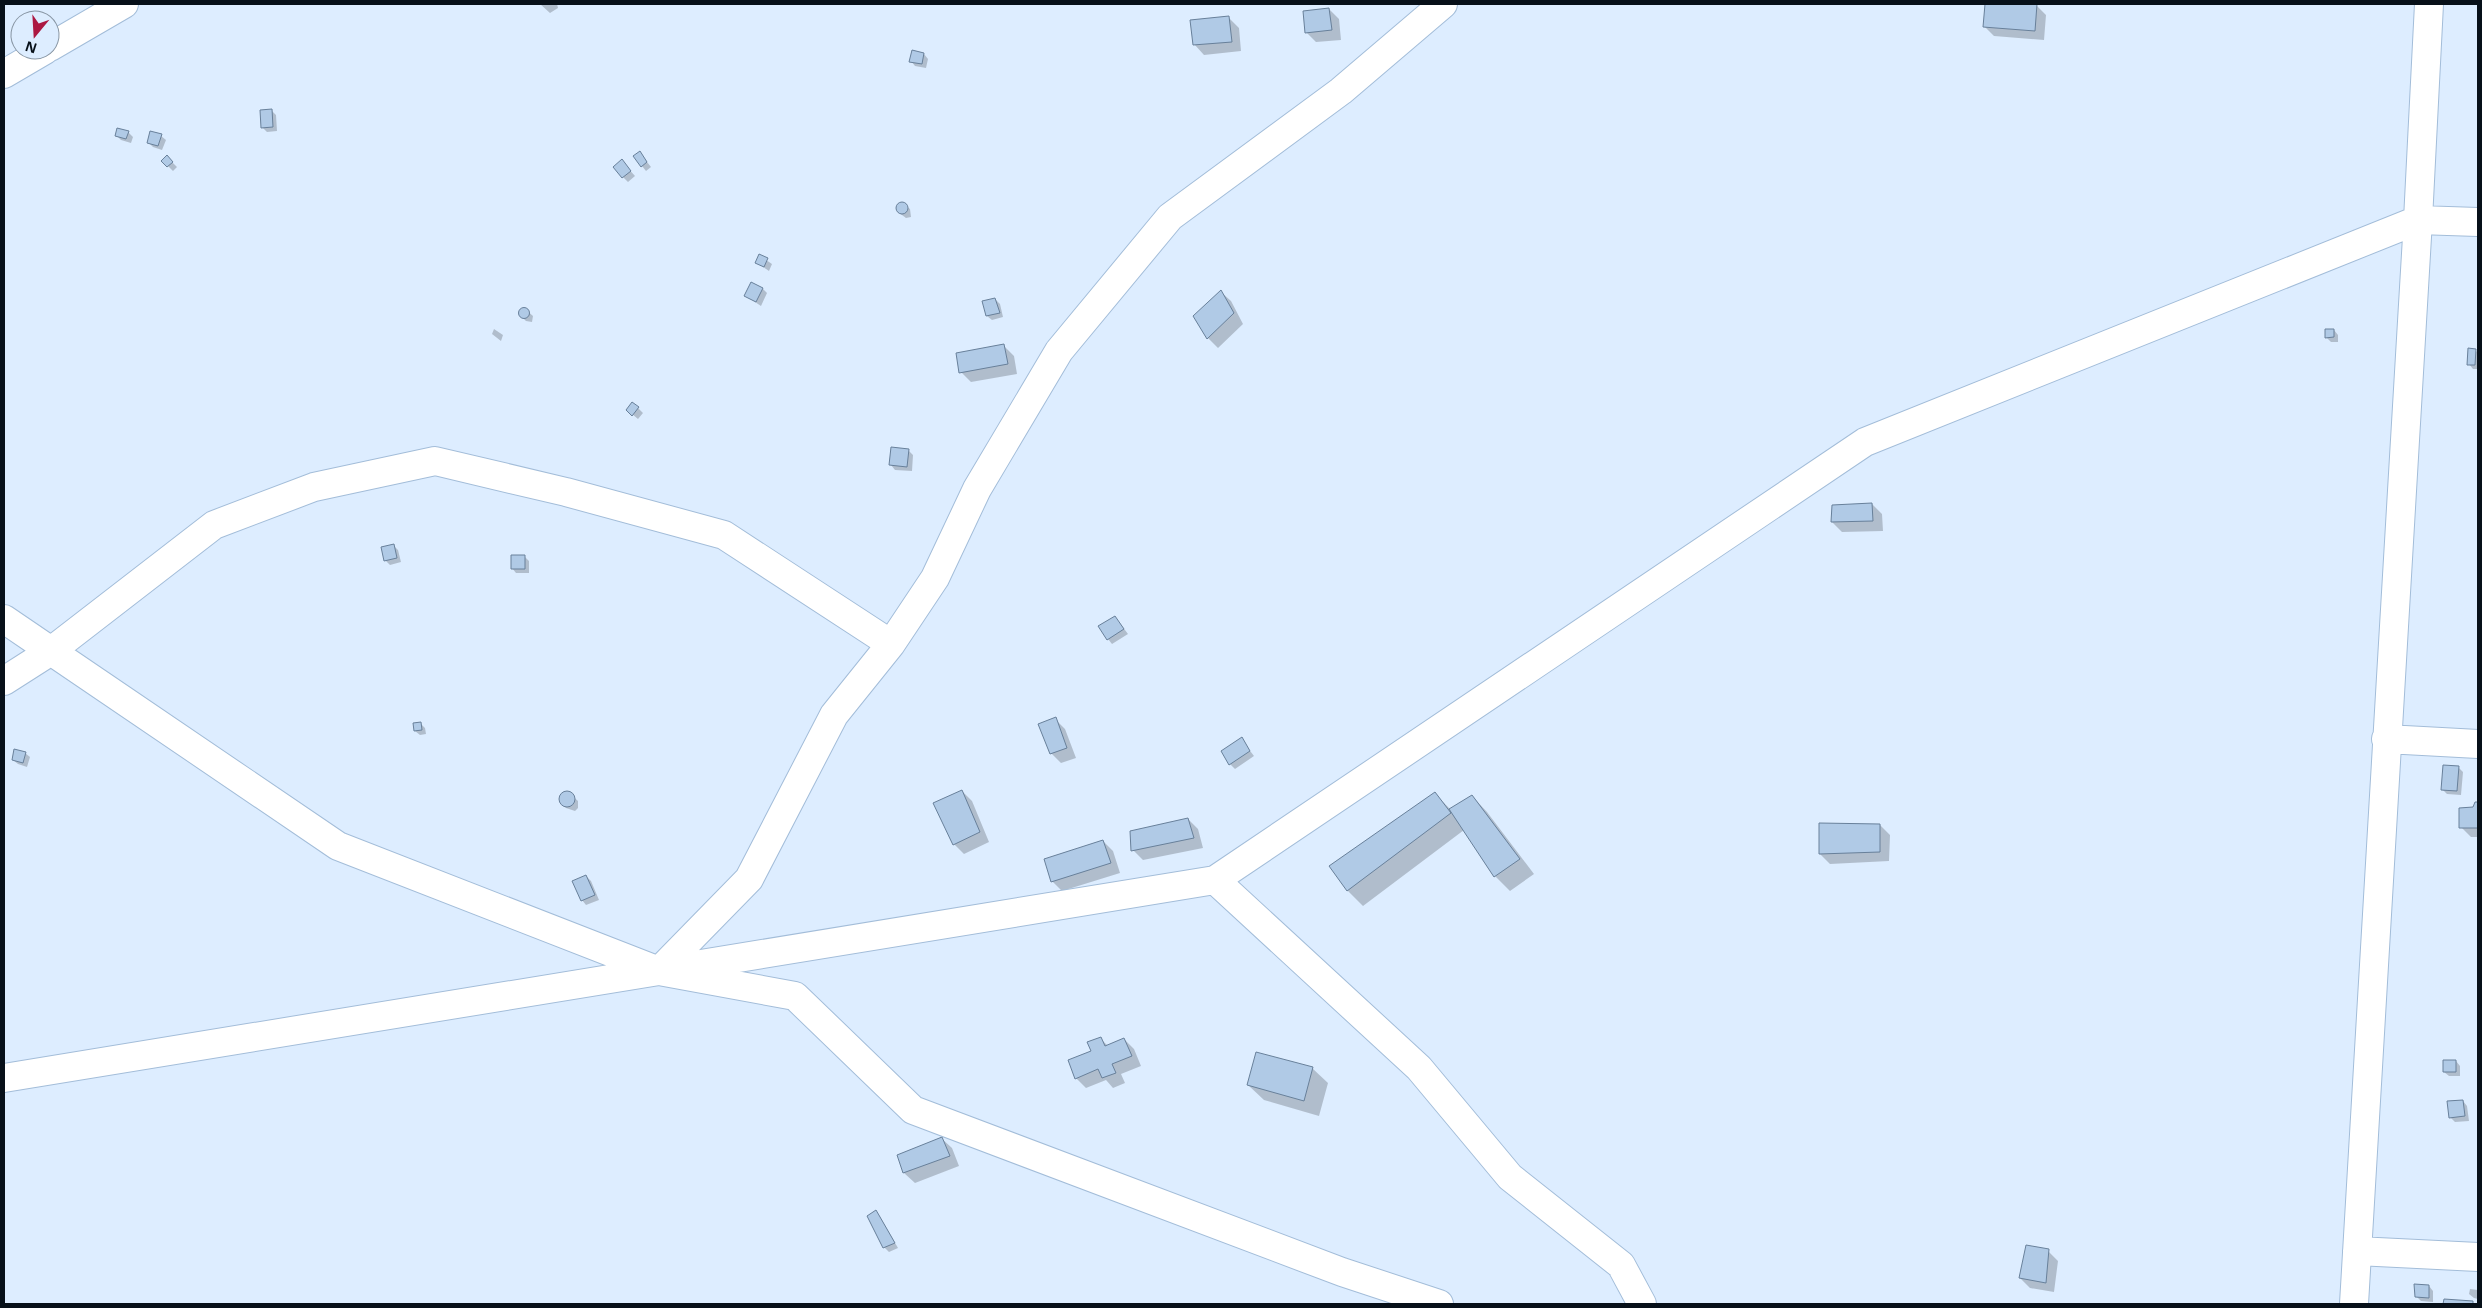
<svg xmlns="http://www.w3.org/2000/svg" width="2482" height="1308" viewBox="0 0 2482 1308" font-family="'Open Sans',sans-serif">
  <style>
    .shadow { fill: #0003 }
    .building { fill: #b0cae6; stroke: #68809a }
    .lines { fill: none; stroke-linecap: round; stroke-linejoin: round }
    .minor-casing { stroke: #a3bdd9; stroke-width: 30 }
    .minor { stroke: #fff; stroke-width: 28 }
  </style>
  <rect width="100%" height="100%" fill="#ddedff"/>
  <path class="shadow" d="M 540,4 L 557,4 L 558,8 L 550,13 Z
    M 1986,4 L 2036,5 L 2046,15 L 2044,40 L 1994,36 L 1984,26 Z
    M 1329,9 L 1339,19 L 1341,40 L 1316,42 L 1306,32 Z
    M 1229,18 L 1239,28 L 1241,51 L 1204,55 L 1194,44 Z
    M 924,54 L 928,59 L 926,68 L 915,66 L 911,61 Z
    M 271,110 L 276,115 L 277,131 L 267,132 L 262,127 Z
    M 128,132 L 133,137 L 131,143 L 121,140 L 116,135 Z
    M 161,136 L 166,140 L 162,150 L 153,147 L 148,142 Z
    M 640,153 L 651,167 L 646,171 L 642,166 Z
    M 167,157 L 177,167 L 173,171 L 163,161 Z
    M 626,166 L 635,176 L 628,182 L 623,177 Z
    M 902,203 L 910,209 L 911,217 L 906,218 L 898,212 L 898,205 Z
    M 760,256 L 772,264 L 769,271 L 756,262 Z
    M 763,289 L 767,293 L 761,306 L 746,296 Z
    M 1221,292 L 1231,301 L 1243,324 L 1218,348 L 1208,338 Z
    M 995,299 L 1000,304 L 1003,317 L 992,320 L 987,316 Z
    M 525,309 L 533,316 L 532,322 L 526,321 L 521,316 L 520,313 Z
    M 494,329 L 503,335 L 501,341 L 492,334 Z
    M 2334,330 L 2338,335 L 2338,342 L 2331,342 L 2326,337 Z
    M 1004,346 L 1014,356 L 1017,374 L 971,382 L 961,372 Z
    M 2475,350 L 2478,353 L 2478,369 L 2473,369 L 2469,364 Z
    M 633,403 L 643,413 L 638,419 L 632,414 Z
    M 908,450 L 913,455 L 912,471 L 895,470 L 891,465 Z
    M 1872,504 L 1882,514 L 1883,531 L 1842,532 L 1832,522 Z
    M 393,545 L 398,550 L 401,562 L 390,565 L 385,560 Z
    M 524,556 L 529,561 L 529,573 L 516,573 L 512,568 Z
    M 1119,622 L 1128,634 L 1112,644 L 1108,639 Z
    M 1055,719 L 1065,729 L 1076,758 L 1061,763 L 1051,753 Z
    M 420,723 L 425,728 L 426,734 L 420,735 L 415,731 Z
    M 1241,739 L 1254,756 L 1235,769 L 1230,764 Z
    M 25,753 L 30,757 L 27,767 L 18,764 L 13,760 Z
    M 2458,767 L 2463,772 L 2461,795 L 2447,794 L 2442,789 Z
    M 962,791 L 972,801 L 989,842 L 964,854 L 954,844 Z
    M 568,792 L 578,801 L 578,808 L 575,811 L 566,808 L 561,803 L 560,799 L 563,793 Z
    M 1435,794 L 1451,810 L 1472,796 L 1487,812 L 1534,874 L 1510,891 L 1495,876 L 1464,830 L 1363,906 L 1348,891 L 1331,866 Z
    M 2476,804 L 2478,804 L 2478,837 L 2471,837 L 2461,827 Z
    M 1188,819 L 1198,829 L 1203,848 L 1143,860 L 1133,850 Z
    M 1880,825 L 1890,835 L 1889,861 L 1830,864 L 1820,854 Z
    M 1103,841 L 1113,851 L 1120,873 L 1062,891 L 1052,881 Z
    M 586,876 L 591,881 L 599,900 L 586,905 L 582,900 Z
    M 1101,1039 L 1108,1046 L 1124,1039 L 1134,1049 L 1141,1066 L 1121,1074 L 1125,1083 L 1113,1088 L 1106,1080 L 1086,1088 L 1076,1078 Z
    M 2456,1061 L 2460,1066 L 2460,1076 L 2449,1076 L 2444,1072 Z
    M 1312,1068 L 1328,1083 L 1319,1116 L 1264,1100 L 1248,1085 Z
    M 2463,1101 L 2467,1106 L 2469,1121 L 2455,1122 L 2450,1117 Z
    M 941,1138 L 952,1148 L 959,1166 L 915,1183 L 904,1173 L 899,1156 Z
    M 876,1212 L 880,1217 L 898,1248 L 889,1252 L 884,1247 Z
    M 2048,1251 L 2058,1261 L 2054,1292 L 2030,1288 L 2020,1278 Z
    M 2429,1286 L 2433,1291 L 2433,1302 L 2421,1301 L 2416,1296 Z
    M 2470,1289 L 2478,1290 L 2478,1299 L 2474,1298 L 2469,1294 Z"/>
  <path class="building" d="M 1985,4 L 2037,4 L 2035,31 L 1983,27 Z
    M 1329,8 L 1332,30 L 1305,33 L 1303,11 Z
    M 1229,16 L 1232,42 L 1193,45 L 1190,20 Z
    M 912,50 L 924,53 L 922,64 L 909,62 Z
    M 272,109 L 273,127 L 261,128 L 260,110 Z
    M 117,128 L 129,131 L 126,139 L 115,136 Z
    M 150,131 L 162,134 L 158,146 L 147,143 Z
    M 640,151 L 647,162 L 641,167 L 633,156 Z
    M 167,155 L 173,162 L 167,167 L 161,161 Z
    M 622,159 L 631,171 L 622,178 L 613,167 Z
    M896 208a6 6 0 1 1 12 0a6 6 0 1 1-12 0Z
    M 759,254 L 768,258 L 764,267 L 755,263 Z
    M 751,282 L 763,288 L 756,302 L 744,296 Z
    M 1221,290 L 1234,313 L 1207,339 L 1193,316 Z
    M 995,298 L 1000,313 L 986,316 L 982,301 Z
    M518.5 313a5.5 5.5 0 1 1 11 0a5.5 5.5 0 1 1-11 0Z
    M 2325,329 L 2334,329 L 2334,337 L 2325,338 Z
    M 1004,344 L 1008,364 L 959,373 L 956,353 Z
    M 2468,348 L 2476,349 L 2475,365 L 2467,365 Z
    M 632,402 L 639,407 L 632,416 L 626,410 Z
    M 891,447 L 909,449 L 907,467 L 889,465 Z
    M 1872,503 L 1873,521 L 1831,522 L 1832,505 Z
    M 394,544 L 397,558 L 384,561 L 381,547 Z
    M 511,555 L 525,555 L 525,569 L 511,569 Z
    M 1115,616 L 1124,629 L 1107,640 L 1098,626 Z
    M 1056,717 L 1067,748 L 1050,754 L 1038,724 Z
    M 421,722 L 422,730 L 414,731 L 413,723 Z
    M 1242,737 L 1250,751 L 1229,765 L 1221,751 Z
    M 14,749 L 26,752 L 23,763 L 12,760 Z
    M 2443,765 L 2459,766 L 2457,791 L 2441,790 Z
    M 962,790 L 980,832 L 953,845 L 933,803 Z
    M559 799a8 8 0 1 1 16 0a8 8 0 1 1-16 0Z
    M 1435,792 L 1451,813 L 1347,891 L 1329,866 Z
    M 1472,795 L 1520,859 L 1494,877 L 1449,809 Z
    M 2475,802 L 2478,802 L 2478,828 L 2459,828 L 2459,808 L 2473,807 Z
    M 1188,818 L 1194,838 L 1131,851 L 1130,831 Z
    M 1819,823 L 1880,824 L 1880,852 L 1819,854 Z
    M 1103,840 L 1111,863 L 1051,882 L 1044,859 Z
    M 586,875 L 595,895 L 581,901 L 572,881 Z
    M 1101,1037 L 1105,1046 L 1124,1038 L 1132,1056 L 1112,1064 L 1116,1073 L 1102,1078 L 1098,1069 L 1075,1079 L 1068,1060 L 1091,1051 L 1087,1042 Z
    M 1256,1052 L 1313,1067 L 1304,1101 L 1247,1085 Z
    M 2443,1060 L 2456,1060 L 2456,1072 L 2443,1072 Z
    M 2463,1100 L 2465,1116 L 2449,1118 L 2447,1101 Z
    M 942,1137 L 950,1156 L 903,1173 L 897,1155 Z
    M 876,1210 L 895,1243 L 883,1248 L 867,1216 Z
    M 2026,1245 L 2049,1249 L 2046,1283 L 2019,1278 Z
    M 2414,1284 L 2429,1285 L 2429,1298 L 2415,1297 Z
    M 2444,1299 L 2473,1301 L 2473,1304 L 2443,1304 Z"/>
  <g class="lines">
    <defs>
      <path id="minor" d="M 50,47 L 124,4
        M 4,74 L 45,50
        M 4,619 L 51,651 L 214,525 L 314,487 L 435,461 L 566,492 L 724,535 L 891,644 L 834,715 L 749,879 L 659,971
        M 891,644 L 935,578 L 977,489 L 1059,351 L 1170,217 L 1341,91 L 1443,4
        M 4,681 L 51,651 L 338,846 L 659,971 L 795,996 L 913,1110 L 1342,1272 L 1439,1304
        M 2386,739 L 2478,744
        M 1215,880 L 1865,442 L 2418,220 L 2478,222
        M 4,1078 L 1215,880 L 1419,1068 L 1510,1177 L 1621,1265 L 1642,1304
        M 2357,1251 L 2478,1257
        M 2354,1304 L 2418,220 L 2429,4"/>
    </defs>
    <use href="#minor" class="minor-casing"/>
    <use href="#minor" class="minor"/>
  </g>
  <rect width="2482" height="1308" fill="none" stroke="#071019" stroke-width="10"/>
  <g transform="translate(35 35) rotate(198)"><circle r="24" fill="#ddedff" stroke="#8795a3"/>
  <path d="M0-4L9 19L0 12L-9 19Z" fill="#ac1842"/>
  <text y="-8" font-size="14" font-weight="bold" text-anchor="middle" fill="#071019">N</text>
  </g>
</svg>
